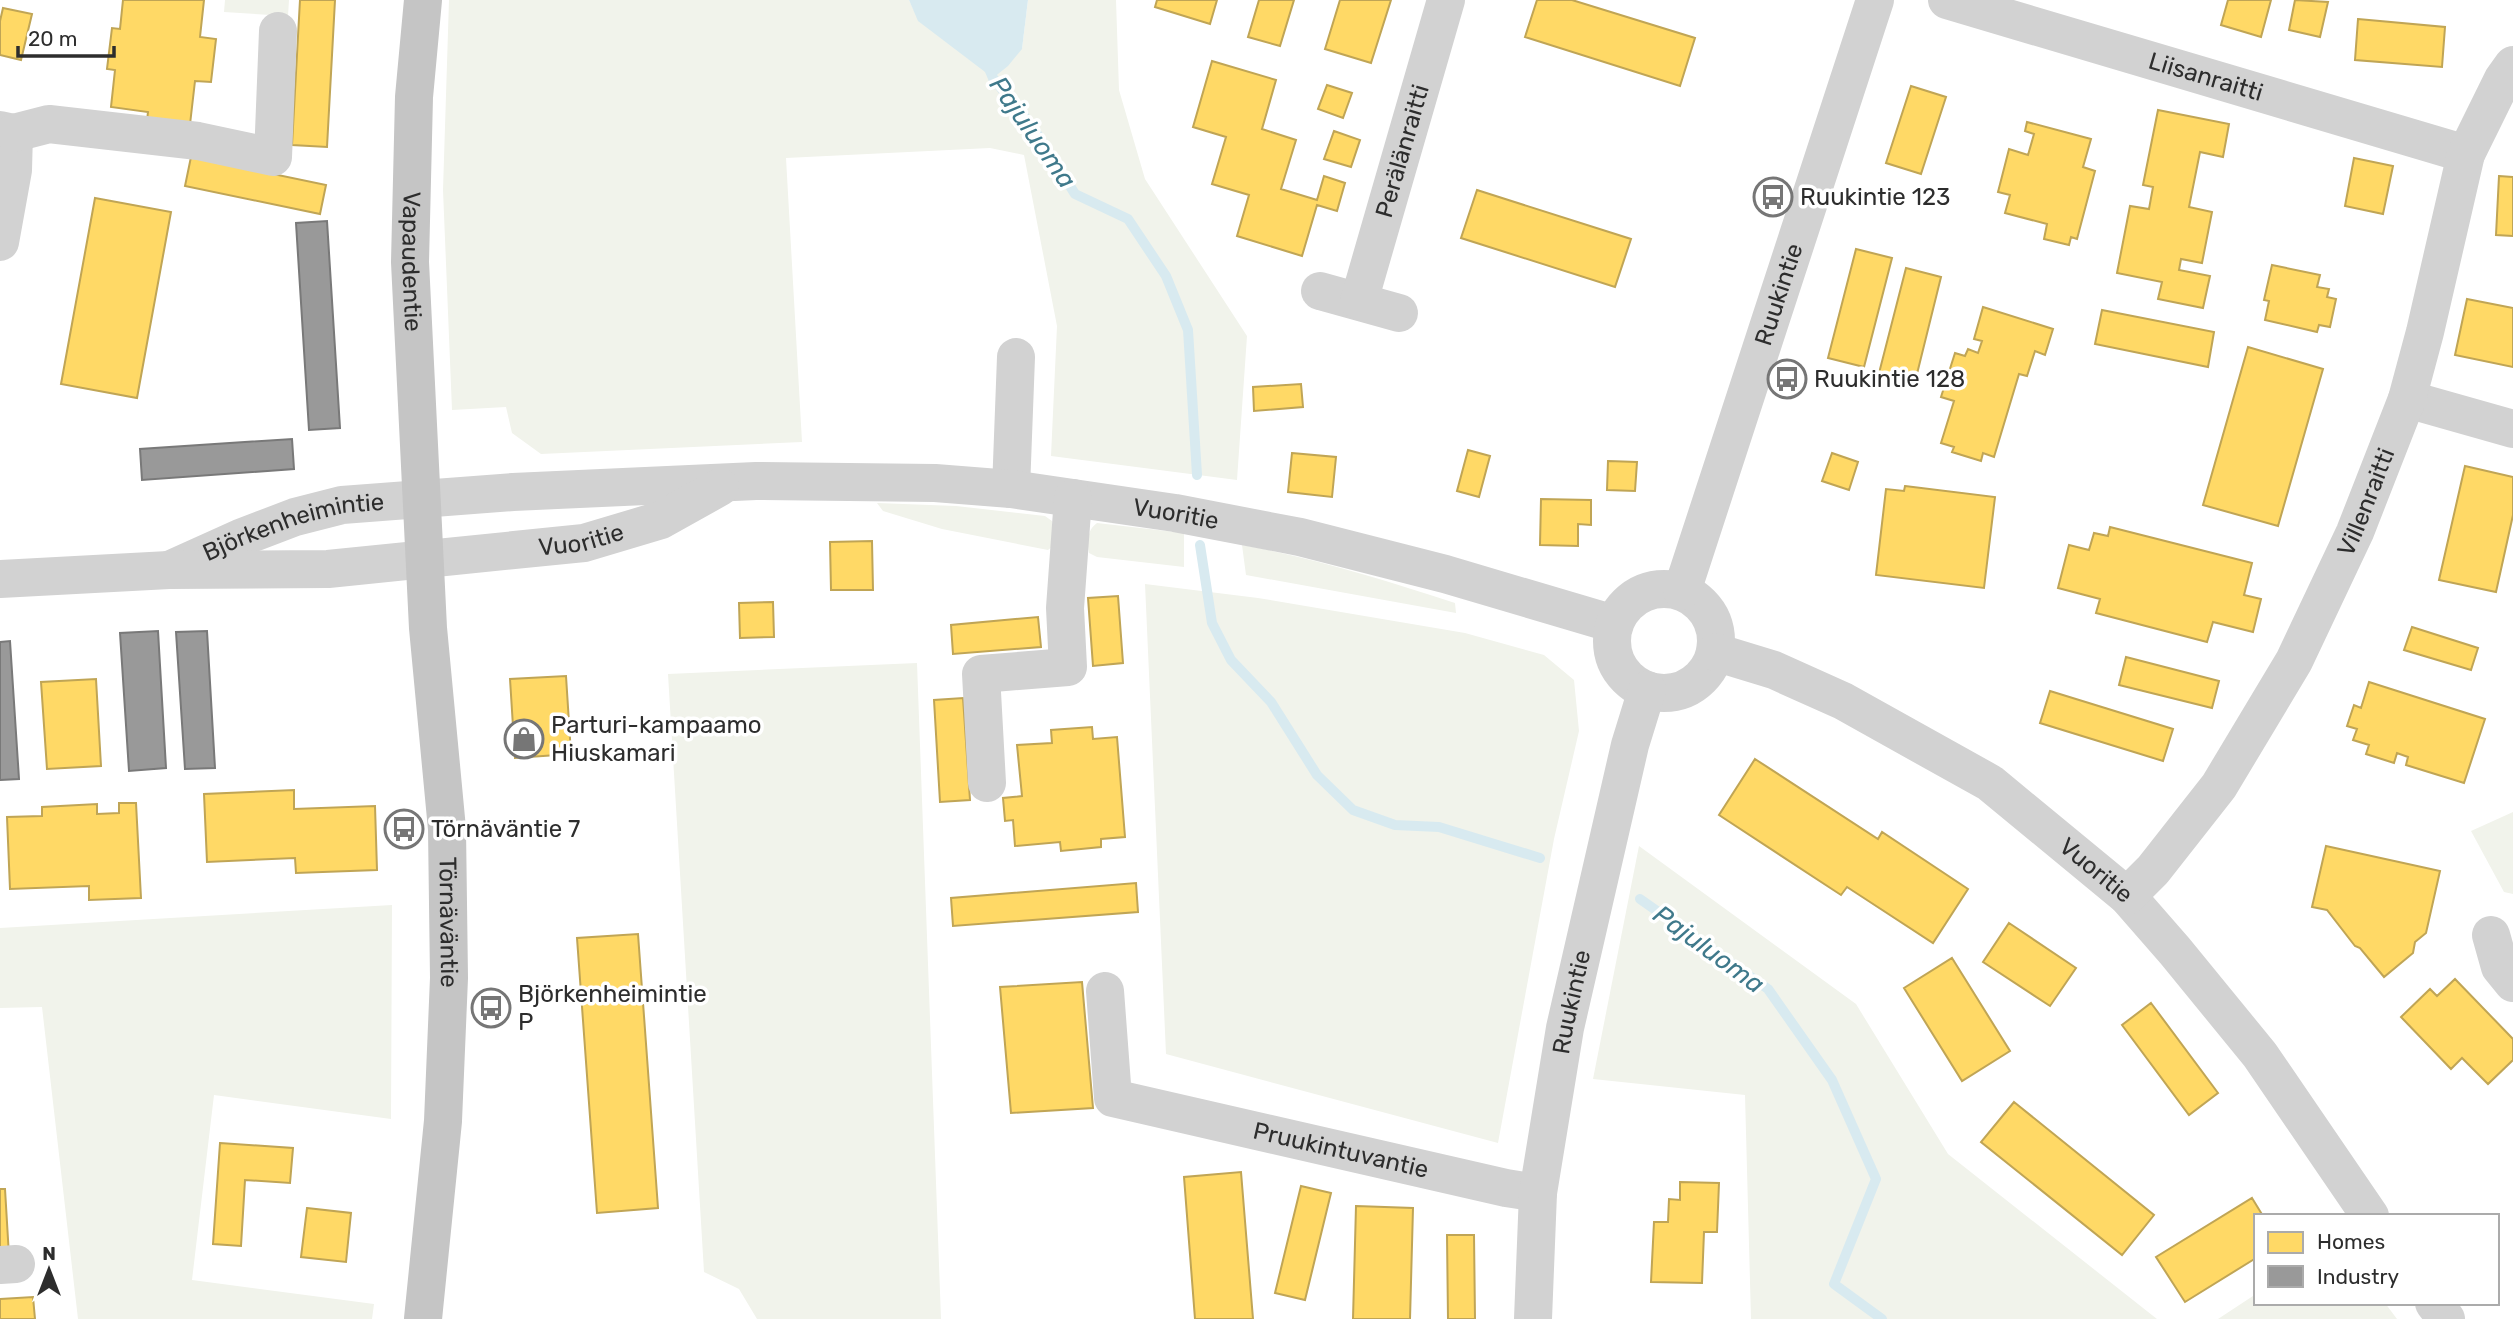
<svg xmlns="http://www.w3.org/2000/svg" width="2513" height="1319" viewBox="0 0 2513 1319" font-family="Rubik,sans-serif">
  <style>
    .green { fill: #f1f3eb }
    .water { fill: #d8eaf0 }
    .homes { fill: #ffd966; stroke: #c0a555; stroke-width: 2 }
    .industry { fill: #999; stroke: #797979; stroke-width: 2 }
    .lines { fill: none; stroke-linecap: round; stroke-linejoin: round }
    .stream { stroke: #d8eaf0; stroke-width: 10 }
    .minor { stroke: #d2d2d2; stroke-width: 38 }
    .major { stroke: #c5c5c5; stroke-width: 38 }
    .labels { text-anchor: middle; stroke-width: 7; stroke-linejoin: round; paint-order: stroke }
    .street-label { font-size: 24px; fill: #2d2d2d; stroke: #fff }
    .poi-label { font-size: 24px; fill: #2d2d2d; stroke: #fff; text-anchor: start }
    .water-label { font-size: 26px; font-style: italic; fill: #3f798b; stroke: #fff }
  </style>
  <rect width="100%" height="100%" fill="#fff"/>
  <path class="green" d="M 225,0 L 289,0 L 288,16 L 224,12 Z
    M 449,0 L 909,0 L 919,21 L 1022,49 L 1028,0 L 1116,0 L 1119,90 L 1145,179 L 1247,336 L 1237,480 L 1051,456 L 1057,326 L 1024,155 L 990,148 L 786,158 L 802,442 L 541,454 L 512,433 L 506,407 L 452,410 L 443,190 Z
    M 877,503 L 956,506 L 1045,516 L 1052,521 L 1053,546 L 1048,550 L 942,529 L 883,511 Z
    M 1097,523 L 1184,533 L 1184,567 L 1097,557 L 1089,553 C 1087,542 1087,530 1097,523 Z
    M 1242,545 C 1315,558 1384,580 1455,603 L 1456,613 L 1246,575 Z
    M 1145,584 L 1258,598 L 1465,633 L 1544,655 L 1574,680 L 1579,731 L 1554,839 L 1498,1143 L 1166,1054 Z
    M 917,663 L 941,1319 L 757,1319 L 739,1289 L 704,1272 L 668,674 Z
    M 2513,812 L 2513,894 L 2504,892 L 2471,831 Z
    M 1639,846 L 1856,1004 L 1948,1154 L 2157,1319 L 1751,1319 L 1745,1095 L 1593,1079 Z
    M 392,905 L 391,1119 L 214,1095 L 192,1280 L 374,1304 L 372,1319 L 78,1319 L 42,1007 L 0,1008 L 0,928 Z
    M 2256,1294 L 2256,1303 L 2385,1303 L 2397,1319 L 2218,1319 Z"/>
  <path class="water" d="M 909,0 L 1028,0 L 1022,49 L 1008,66 L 993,78 L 918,21 Z"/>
  <path class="homes" d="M 123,0 L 204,0 L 200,37 L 216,39 L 211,82 L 195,81 L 189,133 L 146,128 L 148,112 L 111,107 L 115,70 L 107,69 L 112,28 L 120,29 Z
    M 300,0 L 335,0 L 327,147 L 292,145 Z
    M 1157,0 L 1217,0 L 1210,24 L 1155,7 Z
    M 1259,0 L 1294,0 L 1280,46 L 1248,37 Z
    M 1340,0 L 1391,0 L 1371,63 L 1325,49 Z
    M 1537,0 L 1572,0 L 1695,38 L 1680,86 L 1525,37 Z
    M 2228,0 L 2271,0 L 2261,37 L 2221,25 Z
    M 2295,0 L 2328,2 L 2320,37 L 2289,30 Z
    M 3,8 L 32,14 L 21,60 L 0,55 L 0,21 Z
    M 2358,19 L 2445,27 L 2442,67 L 2355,60 Z
    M 1212,61 L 1276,80 L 1262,129 L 1296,140 L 1281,189 L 1317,200 L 1324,176 L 1345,183 L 1337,211 L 1317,205 L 1302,256 L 1237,236 L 1249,195 L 1212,184 L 1226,137 L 1193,127 Z
    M 1327,85 L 1352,93 L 1343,118 L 1318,109 Z
    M 1911,86 L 1946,97 L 1921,174 L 1886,163 Z
    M 2158,110 L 2229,124 L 2223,157 L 2200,152 L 2189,207 L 2212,212 L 2202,263 L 2181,259 L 2179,270 L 2210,276 L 2203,308 L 2158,299 L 2162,282 L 2117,273 L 2130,206 L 2149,209 L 2153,187 L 2143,185 Z
    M 2027,122 L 2091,139 L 2083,167 L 2095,171 L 2077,239 L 2071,237 L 2069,245 L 2044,239 L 2047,224 L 2005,213 L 2010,195 L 1998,192 L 2009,149 L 2028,155 L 2034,134 L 2025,131 Z
    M 1334,131 L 1360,140 L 1351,167 L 1324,159 Z
    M 191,157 L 326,185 L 320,214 L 185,186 Z
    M 2354,158 L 2393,166 L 2383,214 L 2345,206 Z
    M 2499,176 L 2513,177 L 2513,236 L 2496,235 Z
    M 1477,190 L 1631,239 L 1615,287 L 1461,238 Z
    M 95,198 L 171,212 L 137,398 L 61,384 Z
    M 1856,249 L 1892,258 L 1864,367 L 1828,358 Z
    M 2272,265 L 2320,275 L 2317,287 L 2329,289 L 2327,297 L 2336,299 L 2330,327 L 2319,325 L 2317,332 L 2265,320 L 2269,301 L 2264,300 Z
    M 1906,268 L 1941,277 L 1914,386 L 1878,377 Z
    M 2467,299 L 2513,308 L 2513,367 L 2455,355 Z
    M 1983,307 L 2053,329 L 2045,355 L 2035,351 L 2027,376 L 2019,374 L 1994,457 L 1983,453 L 1981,461 L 1952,452 L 1954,447 L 1941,443 L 1954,401 L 1941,397 L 1955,353 L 1965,356 L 1968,349 L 1978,353 L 1982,341 L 1974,339 Z
    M 2102,310 L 2214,332 L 2208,367 L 2095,344 Z
    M 2248,347 L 2323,369 L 2278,526 L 2203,505 Z
    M 1301,384 L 1303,407 L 1254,411 L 1253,387 Z
    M 1468,450 L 1490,456 L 1479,497 L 1457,491 Z
    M 1292,453 L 1336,457 L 1332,497 L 1288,492 Z
    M 1832,453 L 1858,462 L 1849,490 L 1822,481 Z
    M 1608,461 L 1637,462 L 1635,491 L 1607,490 Z
    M 2465,466 L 2513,477 L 2513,515 L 2496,592 L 2439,580 Z
    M 1905,486 L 1995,497 L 1984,588 L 1876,575 L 1886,489 L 1904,491 Z
    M 1541,499 L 1591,500 L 1591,525 L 1578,524 L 1578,546 L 1540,545 Z
    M 2110,527 L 2252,563 L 2244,595 L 2261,599 L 2253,632 L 2213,622 L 2207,642 L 2096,613 L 2100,599 L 2058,588 L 2069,545 L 2089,550 L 2094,533 L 2108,536 Z
    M 872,541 L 873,590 L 831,590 L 830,542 Z
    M 1118,596 L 1123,663 L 1093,666 L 1088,598 Z
    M 773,602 L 774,637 L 740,638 L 739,603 Z
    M 1038,617 L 1041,647 L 953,654 L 951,625 Z
    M 2412,627 L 2478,648 L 2471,670 L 2404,650 Z
    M 2126,657 L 2219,681 L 2212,708 L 2119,685 Z
    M 566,676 L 571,754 L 515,758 L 510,679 Z
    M 96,679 L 101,766 L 47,769 L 41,682 Z
    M 2369,682 L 2485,719 L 2464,783 L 2406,765 L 2408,757 L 2397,753 L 2394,763 L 2366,754 L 2369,745 L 2353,740 L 2357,729 L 2347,726 L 2354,705 L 2361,708 Z
    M 2050,691 L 2173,729 L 2163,761 L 2040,723 Z
    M 963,698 L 970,800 L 940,802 L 934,700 Z
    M 1092,727 L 1093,739 L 1117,737 L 1125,837 L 1101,839 L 1101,847 L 1061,851 L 1060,842 L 1015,846 L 1013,820 L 1005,821 L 1003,798 L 1022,796 L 1017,745 L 1052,743 L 1051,730 Z
    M 1755,759 L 1878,839 L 1882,832 L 1968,889 L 1933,943 L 1847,887 L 1841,895 L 1719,815 Z
    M 294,790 L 294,809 L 375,806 L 377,870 L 296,873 L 295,858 L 207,862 L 204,794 Z
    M 119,803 L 136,803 L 141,898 L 89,900 L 89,886 L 10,889 L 7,817 L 42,816 L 42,807 L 97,804 L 97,814 L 119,813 Z
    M 2326,846 L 2440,871 L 2426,933 L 2415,942 L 2413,953 L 2384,977 L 2360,948 L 2355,946 L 2327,910 L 2312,907 Z
    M 1136,883 L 1138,912 L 953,926 L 951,898 Z
    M 2009,923 L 2076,968 L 2050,1006 L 1983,962 Z
    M 638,934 L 658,1208 L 597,1213 L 577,938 Z
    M 1952,958 L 2010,1051 L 1962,1081 L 1904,988 Z
    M 2455,979 L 2513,1039 L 2513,1060 L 2488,1084 L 2462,1058 L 2451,1069 L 2401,1017 L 2430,989 L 2437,996 Z
    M 1082,982 L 1093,1108 L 1011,1113 L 1000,987 Z
    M 2151,1003 L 2218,1093 L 2189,1115 L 2122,1025 Z
    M 2014,1102 L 2154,1215 L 2122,1255 L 1981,1142 Z
    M 220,1143 L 293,1148 L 290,1183 L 245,1180 L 241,1246 L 213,1244 Z
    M 1241,1172 L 1253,1319 L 1195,1319 L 1184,1177 Z
    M 1680,1182 L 1719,1183 L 1717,1232 L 1704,1232 L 1702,1283 L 1651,1282 L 1654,1222 L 1668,1222 L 1669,1199 L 1680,1200 Z
    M 1301,1186 L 1331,1193 L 1305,1300 L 1275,1293 Z
    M 0,1189 L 5,1189 L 9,1256 L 0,1256 Z
    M 2252,1198 L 2263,1216 L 2256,1216 L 2256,1258 L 2185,1302 L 2156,1257 Z
    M 1356,1206 L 1413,1208 L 1410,1319 L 1353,1319 Z
    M 307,1208 L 351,1213 L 346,1262 L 301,1257 Z
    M 1447,1235 L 1474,1235 L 1475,1319 L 1448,1319 Z
    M 33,1297 L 35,1319 L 0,1319 L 0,1299 Z"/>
  <path class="industry" d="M 327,221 L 340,428 L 309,430 L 296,223 Z
    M 292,439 L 294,469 L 142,480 L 140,449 Z
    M 158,631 L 166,768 L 129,771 L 120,633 Z
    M 207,631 L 215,768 L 185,769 L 176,632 Z
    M 10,641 L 19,779 L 0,780 L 0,642 Z"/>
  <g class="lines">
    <path class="stream" d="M 988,66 L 993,78 L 1032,126 L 1075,194 L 1128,219 L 1166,276 L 1188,330 L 1197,475
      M 1200,545 L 1212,623 L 1231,660 L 1271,702 L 1317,775 L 1353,810 L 1395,825 L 1439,827 L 1540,858
      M 1640,899 L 1768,989 L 1832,1080 L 1876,1179 L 1834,1284 L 1882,1319"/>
    <g class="minor">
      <path id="s1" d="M 1947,0 L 2466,154"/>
      <path d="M 0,130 L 14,133 L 13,170 L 0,242"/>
      <path d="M 14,133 L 49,124 L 198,141 L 273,157 L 278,31"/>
      <path d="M 1320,291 L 1399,313"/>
      <path id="s2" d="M 1359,301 L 1446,0"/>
      <path d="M 2407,399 L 2513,429"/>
      <path d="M 1011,489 L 1016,357"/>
      <path id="s3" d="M 169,570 L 240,538 L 295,517 L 342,505 L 513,492 L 756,481 L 935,483 L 1011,489 L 1175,513 L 1300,537 L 1445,574 L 1614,624"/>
      <path id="s4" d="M 0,579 L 169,570 L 328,569 L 584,543 L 661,520 L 720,487"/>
      <circle cx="1664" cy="641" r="52"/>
      <path id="s5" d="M 1682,591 L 1875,0"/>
      <path id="s6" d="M 1715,652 L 1774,670 L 1843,701 L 1990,783 L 2127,896 L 2175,951 L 2260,1055 L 2370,1216"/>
      <path d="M 987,783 L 981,674 L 1068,667 L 1065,608 L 1073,498"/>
      <path id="s7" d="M 2127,896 L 2153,870 L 2219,786 L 2294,661 L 2355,532 L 2407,399 L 2425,332 L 2466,154 L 2503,79 L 2513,65"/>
      <path d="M 2491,935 L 2500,967 L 2513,983"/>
      <path id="s8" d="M 1105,991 L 1113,1098 L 1506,1188 L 1538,1193"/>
      <path d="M 0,1265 L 16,1264"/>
      <path d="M 2434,1303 L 2446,1319"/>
      <path id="s9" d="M 1533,1319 L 1538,1193 L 1565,1028 L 1630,745 L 1647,690"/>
    </g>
    <path class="major" id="s10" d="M 423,0 L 414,97 L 410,262 L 428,628 L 447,829 L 449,978 L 443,1121 L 423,1319"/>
  </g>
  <defs>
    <symbol id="bus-ring" viewBox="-11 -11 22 22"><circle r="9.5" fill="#fff" stroke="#767676" stroke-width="1.5"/><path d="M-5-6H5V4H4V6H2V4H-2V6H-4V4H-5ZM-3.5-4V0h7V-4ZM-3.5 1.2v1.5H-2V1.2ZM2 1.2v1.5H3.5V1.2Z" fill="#767676"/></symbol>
    <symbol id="shop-ring" viewBox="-11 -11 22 22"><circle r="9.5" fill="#fff" stroke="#767676" stroke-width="1.5"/><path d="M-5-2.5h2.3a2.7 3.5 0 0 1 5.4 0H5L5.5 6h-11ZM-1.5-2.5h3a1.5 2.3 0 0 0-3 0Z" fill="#767676"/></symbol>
  </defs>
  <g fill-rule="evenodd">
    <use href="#bus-ring" x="1751" y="175" width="44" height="44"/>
    <use href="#bus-ring" x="1765" y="357" width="44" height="44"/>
    <use href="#shop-ring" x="502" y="717" width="44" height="44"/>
    <use href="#bus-ring" x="382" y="807" width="44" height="44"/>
    <use href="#bus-ring" x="469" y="986" width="44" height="44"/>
  </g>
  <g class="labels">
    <g class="street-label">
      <text dy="8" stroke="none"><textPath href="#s1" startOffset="270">Liisanraitti</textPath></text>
      <text dy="8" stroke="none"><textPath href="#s2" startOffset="156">Perälänraitti</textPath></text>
      <text dy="8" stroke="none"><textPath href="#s10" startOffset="262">Vapaudentie</textPath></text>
      <text dy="8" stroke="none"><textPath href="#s5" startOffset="312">Ruukintie</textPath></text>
      <text dy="8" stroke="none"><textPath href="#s7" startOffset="464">Villenraitti</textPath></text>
      <text dy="8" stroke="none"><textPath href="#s3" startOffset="1022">Vuoritie</textPath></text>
      <text dy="8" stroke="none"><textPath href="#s3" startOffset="133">Björkenheimintie</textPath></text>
      <text dy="8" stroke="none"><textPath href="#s4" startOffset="583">Vuoritie</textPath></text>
      <text dy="8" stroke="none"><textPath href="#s6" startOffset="443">Vuoritie</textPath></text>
      <text dy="8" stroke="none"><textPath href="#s10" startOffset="924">Törnäväntie</textPath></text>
      <text dy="8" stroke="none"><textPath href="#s9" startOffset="320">Ruukintie</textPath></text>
      <text dy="8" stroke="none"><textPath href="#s8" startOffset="341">Pruukintuvantie</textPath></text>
    </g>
    <g class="poi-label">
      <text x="1800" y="205">Ruukintie 123</text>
      <text x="1814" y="387">Ruukintie 128</text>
      <text x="551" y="733">Parturi-kampaamo<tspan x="551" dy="28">Hiuskamari</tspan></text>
      <text x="431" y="837">Törnäväntie 7</text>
      <text x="518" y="1002">Björkenheimintie<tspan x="518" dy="28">P</tspan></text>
    </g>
    <g class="water-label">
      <text transform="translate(1033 132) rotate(55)" y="9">Pajuluoma</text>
      <text transform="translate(1709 949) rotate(36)" y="9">Pajuluoma</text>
    </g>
  </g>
  <rect x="2254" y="1214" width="245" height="91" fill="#ffffff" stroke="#ababab" stroke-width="2"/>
  <rect x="2268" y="1232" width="35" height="21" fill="#ffd966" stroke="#ababab" stroke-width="2"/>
  <text x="2317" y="1249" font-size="21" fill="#2d2d2d">Homes</text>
  <rect x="2268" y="1266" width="35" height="21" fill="#999999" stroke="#ababab" stroke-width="2"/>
  <text x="2317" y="1284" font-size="21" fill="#2d2d2d">Industry</text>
  <g transform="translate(49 1270)" stroke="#ffffff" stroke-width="5" paint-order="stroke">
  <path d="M0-5L12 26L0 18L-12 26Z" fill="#2d2d2d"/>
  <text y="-10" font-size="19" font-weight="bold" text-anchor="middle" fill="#2d2d2d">N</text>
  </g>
  <path d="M18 46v10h96v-10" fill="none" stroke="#2d2d2d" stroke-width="3.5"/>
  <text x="28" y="46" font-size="21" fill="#2d2d2d" stroke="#ffffff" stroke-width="5" paint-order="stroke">20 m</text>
</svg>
